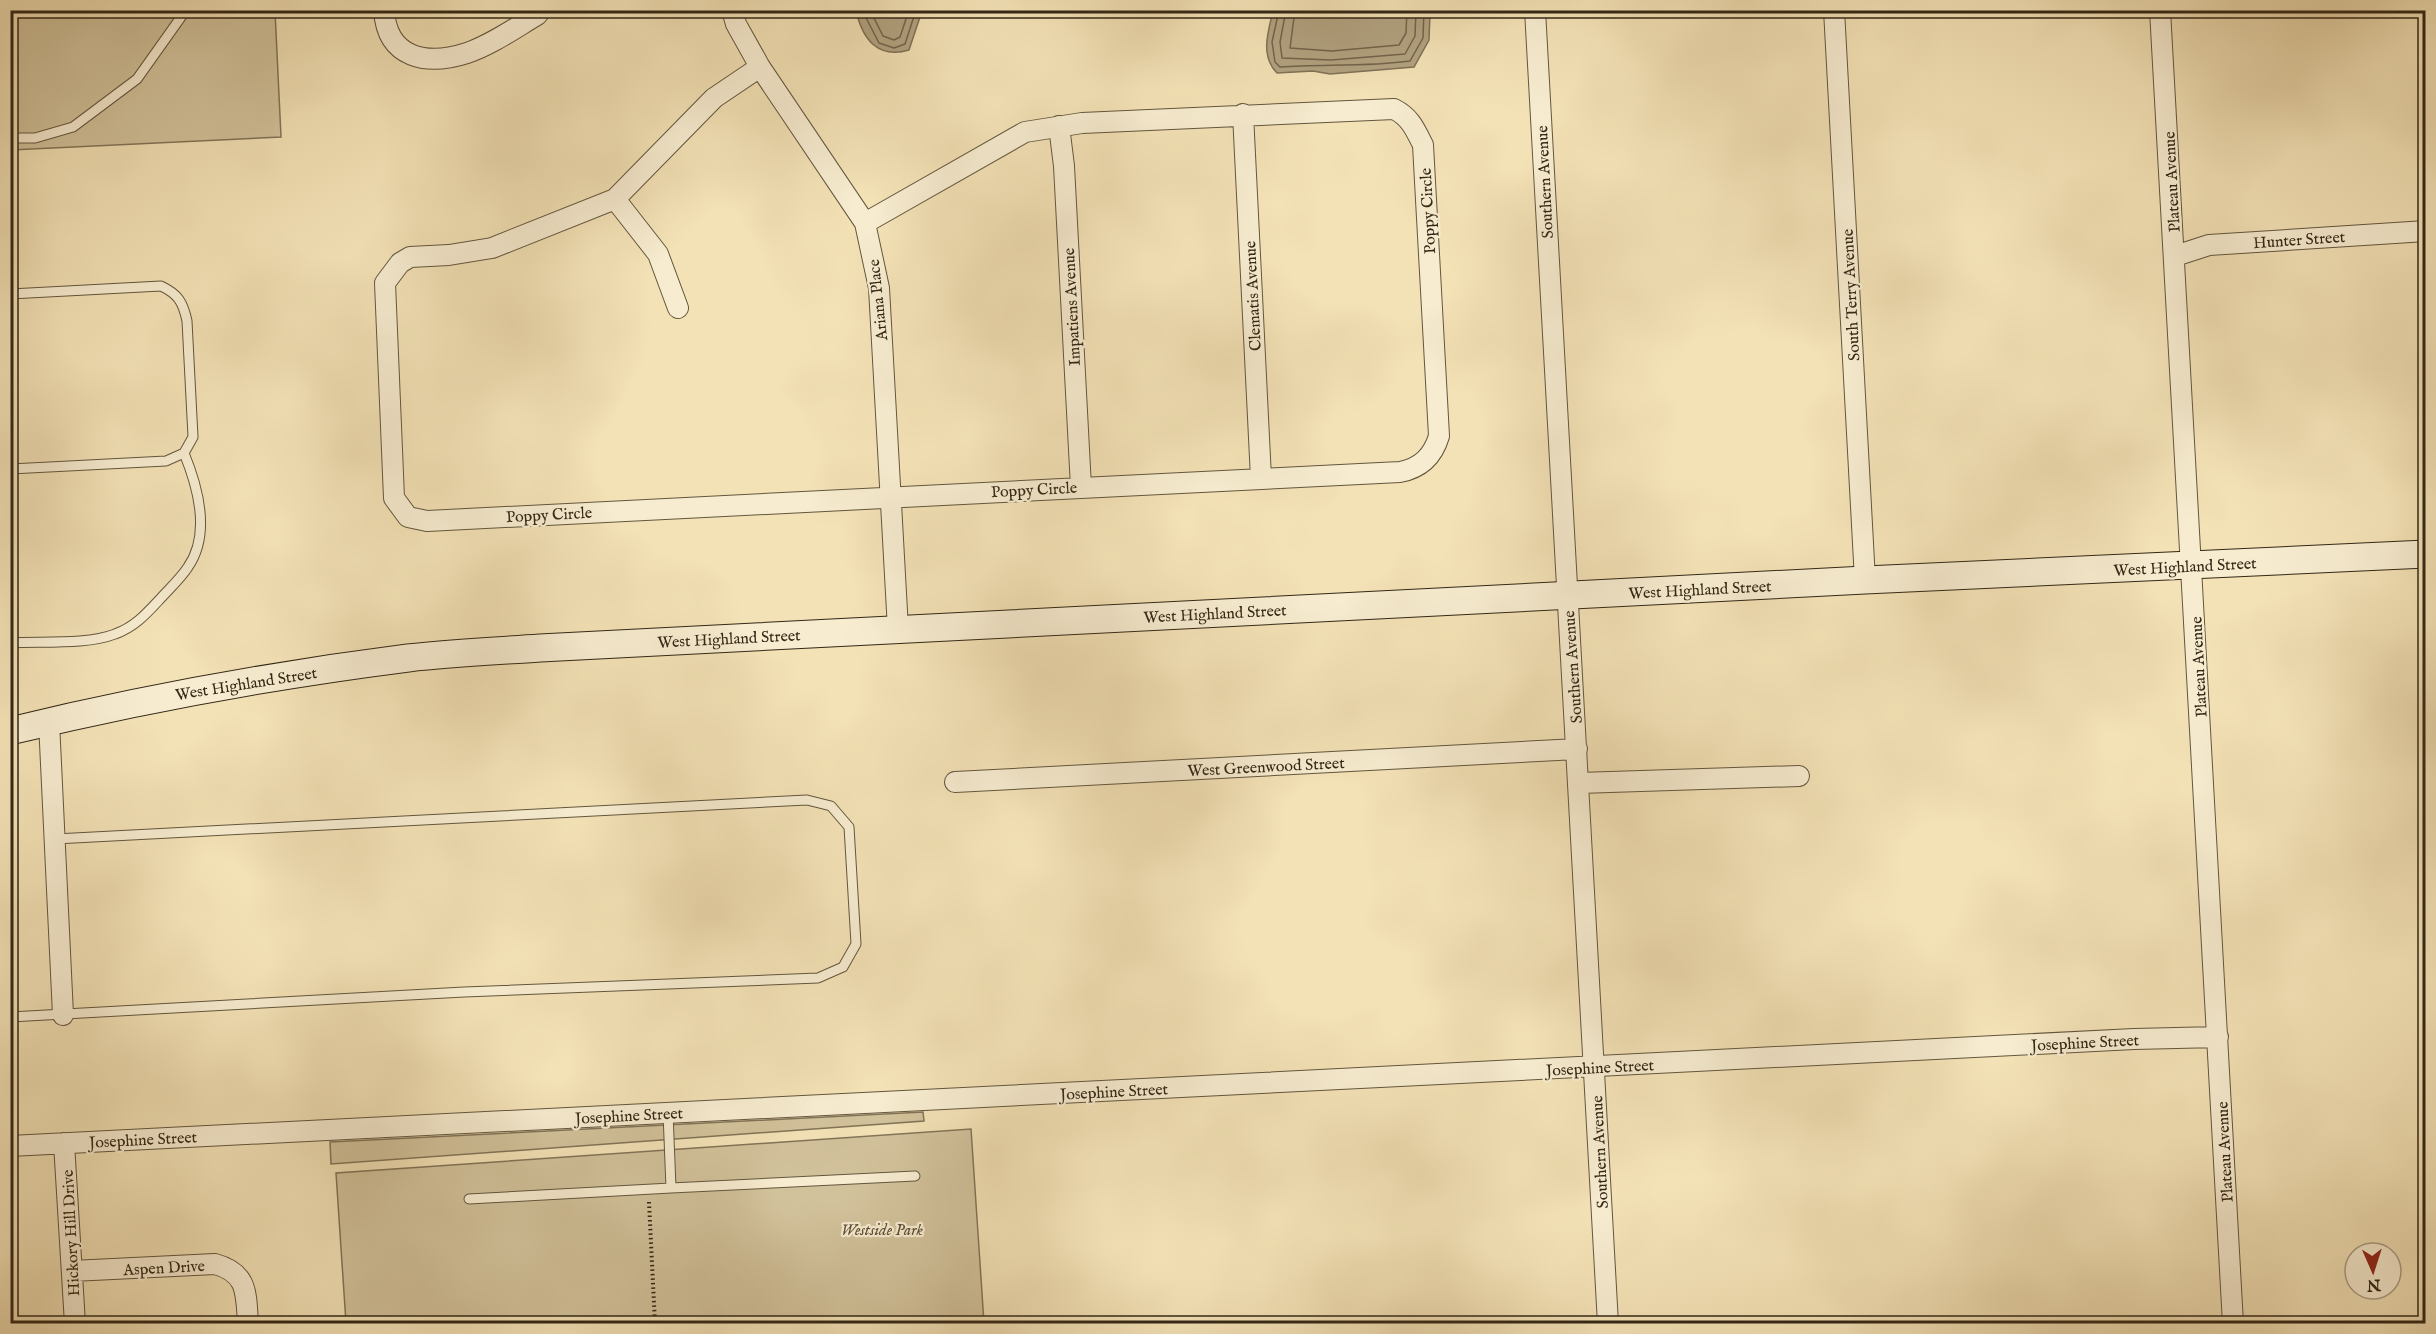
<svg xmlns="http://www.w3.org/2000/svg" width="2436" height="1334" viewBox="0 0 2436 1334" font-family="'IM FELL English',serif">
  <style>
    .green { fill: #d2c29b; stroke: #827458; stroke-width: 1.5 }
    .water { fill: #b2a280; stroke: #7f7156; stroke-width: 1.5 }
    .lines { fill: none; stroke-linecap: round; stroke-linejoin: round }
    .shore { stroke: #72644b; stroke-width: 1.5 }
    .lane-casing { stroke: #63563e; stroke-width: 11 }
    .street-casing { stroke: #63563e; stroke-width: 22 }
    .secondary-casing { stroke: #332716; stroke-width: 29 }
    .path { stroke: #332716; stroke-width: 4; stroke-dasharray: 1.5 3; stroke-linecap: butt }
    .lane { stroke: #f7ecd0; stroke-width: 9 }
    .street { stroke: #f7ecd0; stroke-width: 20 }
    .secondary { stroke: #f7ecd0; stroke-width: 27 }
    .labels { text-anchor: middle; stroke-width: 4.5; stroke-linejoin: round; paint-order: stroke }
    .street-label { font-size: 16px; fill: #332716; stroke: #f7ecd0 }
    .park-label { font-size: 16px; font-style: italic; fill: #5b4e37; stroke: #f7ecd0 }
  </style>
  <rect width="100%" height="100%" fill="#f3e2b6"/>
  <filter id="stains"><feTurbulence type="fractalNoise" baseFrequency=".00333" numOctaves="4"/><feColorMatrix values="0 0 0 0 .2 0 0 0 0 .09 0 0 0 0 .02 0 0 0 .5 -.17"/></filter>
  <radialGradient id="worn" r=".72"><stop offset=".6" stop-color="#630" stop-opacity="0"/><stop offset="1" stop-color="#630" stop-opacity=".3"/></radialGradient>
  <path class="green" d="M 10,11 L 275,11 L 281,137 L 11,150 Z
    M 923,1112 L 924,1121 L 331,1164 L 330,1142 Z
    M 971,1129 L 984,1323 L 346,1323 L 336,1173 Z"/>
  <path class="water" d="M 856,11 L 856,10 L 922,11 L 909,50 C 878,59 863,40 856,11 Z
    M 1398,11 L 1430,13 L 1429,40 L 1414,67 L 1330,74 L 1313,71 L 1277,73 C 1260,56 1268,32 1273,11 Z"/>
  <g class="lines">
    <path class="shore" d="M 862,10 L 879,43 L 894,48 L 905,44 L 916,10
      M 870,10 L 883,36 L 894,40 L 900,37 L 909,10
      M 1279,10 L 1272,42 L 1275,62 L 1280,67 C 1323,64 1367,67 1410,61 L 1423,38 L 1424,10
      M 1286,10 L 1280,42 L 1282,58 L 1331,60 L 1405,54 L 1415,36 L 1416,10
      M 1295,10 L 1290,48 L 1332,51 L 1399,45 L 1406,33 L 1407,10"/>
    <defs>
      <path id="lane" d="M 10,138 L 35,138 L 73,127 L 137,79 L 186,10
        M 10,294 L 161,286 C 178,294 183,302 187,321 L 193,437 L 184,453 L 166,461 L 10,469
        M 10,643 C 41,641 87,645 115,634 C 135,627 147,613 161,598 C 170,588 181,578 188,567 C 211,534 198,487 184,453
        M 10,1017 L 464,992 L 818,978 L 843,967 L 856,944 L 849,827 L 831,806 L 807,800 L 55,839
        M 668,1113 L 671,1188 L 915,1176
        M 469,1199 L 671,1188"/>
      <path id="street" d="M 384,10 C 387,59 427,66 467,53 C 491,45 515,28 537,15 L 541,10
        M 732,10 L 736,24 L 760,67 L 865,223 L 879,288 L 898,629
        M 1535,10 L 1608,1324
        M 1834,10 L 1865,580
        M 2160,10 L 2233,1324
        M 760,67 L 714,98 L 615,199 L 492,248 L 449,255 L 410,257 L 400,263 L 385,283 L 394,498 L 408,517 L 427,521 L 1400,472 C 1421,468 1433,456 1439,436 L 1423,145 C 1415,129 1410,117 1394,109 L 1082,123 L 1025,132 L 865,223
        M 1243,114 L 1261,478
        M 1059,126 L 1064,166 L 1081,487
        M 615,199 L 658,254 L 678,308
        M 2175,256 L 2209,245 L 2426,231
        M 49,722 L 63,1015
        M 955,782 L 1577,749
        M 1579,783 L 1799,776
        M 64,1143 L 75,1324
        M 10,1146 L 2134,1039 L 2218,1037
        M 72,1271 L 215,1264 C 248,1273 246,1293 248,1324"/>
      <path id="secondary" d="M 10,731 C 142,699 274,675 408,658 C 452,653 496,651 540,648 L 1865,580 L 2426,554"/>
    </defs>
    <use href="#lane" class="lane-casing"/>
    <use href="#street" class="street-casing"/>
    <use href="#secondary" class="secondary-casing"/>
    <path class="path" d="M 649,1202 L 655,1324"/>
    <use href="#lane" class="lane"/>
    <use href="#street" class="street"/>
    <use href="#secondary" class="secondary"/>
  </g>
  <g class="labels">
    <g class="street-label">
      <text transform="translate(1544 182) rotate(-93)" y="6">Southern Avenue</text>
      <text transform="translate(2171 182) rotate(-93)" y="6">Plateau Avenue</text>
      <text transform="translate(1427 211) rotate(-93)" y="6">Poppy Circle</text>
      <text transform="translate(2299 239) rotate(-4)" y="6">Hunter Street</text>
      <text transform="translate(1850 295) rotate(-93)" y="6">South Terry Avenue</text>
      <text transform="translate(1252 296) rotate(-93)" y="6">Clematis Avenue</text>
      <text transform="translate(877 300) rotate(-96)" y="6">Ariana Place</text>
      <text transform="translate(1071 307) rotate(-93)" y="6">Impatiens Avenue</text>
      <text transform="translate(1034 489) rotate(-3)" y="6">Poppy Circle</text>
      <text transform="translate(549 514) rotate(-3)" y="6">Poppy Circle</text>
      <text transform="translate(2185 566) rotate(-3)" y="6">West Highland Street</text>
      <text transform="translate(1700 589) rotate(-3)" y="6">West Highland Street</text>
      <text transform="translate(1215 613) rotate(-3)" y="6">West Highland Street</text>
      <text transform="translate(729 638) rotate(-3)" y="6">West Highland Street</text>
      <text transform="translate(1572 667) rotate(-94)" y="6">Southern Avenue</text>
      <text transform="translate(2198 667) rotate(-93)" y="6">Plateau Avenue</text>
      <text transform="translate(246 683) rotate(-9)" y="6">West Highland Street</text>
      <text transform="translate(1266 766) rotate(-3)" y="6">West Greenwood Street</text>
      <text transform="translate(2085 1042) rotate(-3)" y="6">Josephine Street</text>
      <text transform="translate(1600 1067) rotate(-3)" y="6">Josephine Street</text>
      <text transform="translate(1114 1091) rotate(-3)" y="6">Josephine Street</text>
      <text transform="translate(629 1115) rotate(-3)" y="6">Josephine Street</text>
      <text transform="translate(143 1139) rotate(-3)" y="6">Josephine Street</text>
      <text transform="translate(1599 1152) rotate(-93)" y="6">Southern Avenue</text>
      <text transform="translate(2224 1152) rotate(-93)" y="6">Plateau Avenue</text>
      <text transform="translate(70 1233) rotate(-93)" y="6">Hickory Hill Drive</text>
      <text transform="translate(164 1267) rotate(-3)" y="6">Aspen Drive</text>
    </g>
    <g class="park-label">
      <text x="882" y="1235">Westside Park</text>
    </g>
  </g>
  <rect width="2436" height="1334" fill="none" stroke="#f3e2b6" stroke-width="36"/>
  <rect x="12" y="12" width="2412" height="1310" fill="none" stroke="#332716" stroke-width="3"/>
  <rect x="18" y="18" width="2400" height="1298" fill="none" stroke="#332716" stroke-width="1.5"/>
  <g transform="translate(2373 1271) rotate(177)"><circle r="28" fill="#f7ecd0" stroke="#a99d86" stroke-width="1.5"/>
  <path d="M0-4.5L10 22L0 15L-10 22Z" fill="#8f2418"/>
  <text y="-9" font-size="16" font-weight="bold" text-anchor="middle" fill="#332716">N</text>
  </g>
  <rect width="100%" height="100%" filter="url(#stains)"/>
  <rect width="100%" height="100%" fill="url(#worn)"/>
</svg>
